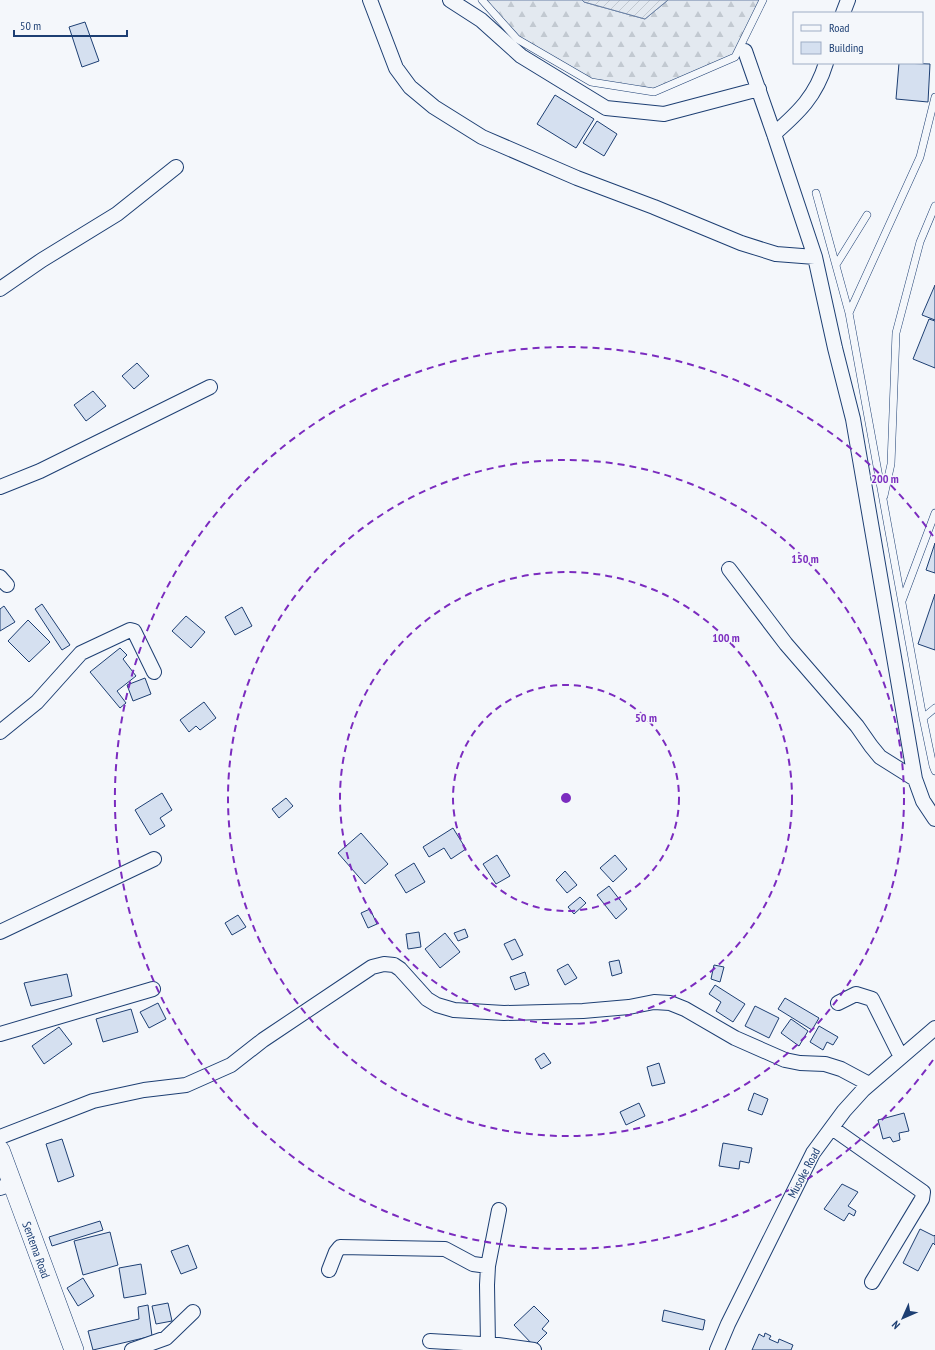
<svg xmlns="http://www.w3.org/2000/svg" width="935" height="1350" viewBox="0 0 935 1350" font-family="'PT Sans Narrow',sans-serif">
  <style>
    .forest { fill: url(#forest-firs); stroke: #687fa3 }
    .garden { fill: url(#garden-furrows); stroke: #687fa3 }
    .building { fill: #d5e0f0; stroke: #1d3f73 }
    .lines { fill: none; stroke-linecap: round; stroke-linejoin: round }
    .service-casing { stroke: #1d3f73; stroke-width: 8 }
    .minor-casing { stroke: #1d3f73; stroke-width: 16 }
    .secondary-casing { stroke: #1d3f73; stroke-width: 20 }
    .service { stroke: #f4f7fb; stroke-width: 7 }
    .minor { stroke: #f4f7fb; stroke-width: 14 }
    .secondary { stroke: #f4f7fb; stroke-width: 19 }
    .ring { fill: none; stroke: #7b2cbf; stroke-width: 2; stroke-dasharray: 7 5 }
    .labels { text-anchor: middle; stroke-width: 3; stroke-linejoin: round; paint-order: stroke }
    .street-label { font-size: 12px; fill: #1d3f73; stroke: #f4f7fb }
    .centre { fill: #7b2cbf; stroke: #f4f7fb; stroke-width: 2 }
    .ring-label { font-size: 12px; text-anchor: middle; font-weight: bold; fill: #7b2cbf; stroke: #f4f7fb; stroke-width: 3; stroke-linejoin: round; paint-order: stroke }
  </style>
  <defs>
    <pattern id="forest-firs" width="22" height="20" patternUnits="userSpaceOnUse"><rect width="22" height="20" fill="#e3e9f0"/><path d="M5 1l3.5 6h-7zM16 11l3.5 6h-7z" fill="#c2c9d1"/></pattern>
    <pattern id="garden-furrows" width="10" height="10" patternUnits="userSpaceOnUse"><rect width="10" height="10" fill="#e3e9f0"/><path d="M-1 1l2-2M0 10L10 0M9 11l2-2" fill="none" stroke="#c2c9d1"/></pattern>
  </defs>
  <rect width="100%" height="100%" fill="#f4f7fb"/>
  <path class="forest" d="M 482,0 L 582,0 L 584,2 L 645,19 L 668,0 L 763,0 L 735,57 L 654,92 L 591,82 L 517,39 Z"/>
  <path class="garden" d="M 582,0 L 668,0 L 645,19 L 584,2 Z"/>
  <path class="building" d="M 85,22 L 99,61 L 82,67 L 69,27 Z
    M 899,63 L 930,64 L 928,102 L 896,99 Z
    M 555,95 L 594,119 L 576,148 L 537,124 Z
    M 597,121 L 617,134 L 604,156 L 583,143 Z
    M 935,285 L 935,320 L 922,315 Z
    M 929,319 L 935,321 L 935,368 L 913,359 Z
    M 137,363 L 149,376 L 134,389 L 122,376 Z
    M 93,391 L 106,406 L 86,421 L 74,405 Z
    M 935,543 L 935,573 L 926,570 Z
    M 935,594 L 935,650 L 918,644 Z
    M 42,604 L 70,645 L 62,650 L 35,609 Z
    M 4,606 L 15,622 L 0,631 L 0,609 Z
    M 242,607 L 252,626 L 235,635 L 225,617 Z
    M 186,616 L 205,632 L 191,648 L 172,631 Z
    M 28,620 L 50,642 L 29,662 L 8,641 Z
    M 120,648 L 127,655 L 123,659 L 136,676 L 117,691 L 126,703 L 120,708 L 90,672 Z
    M 145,678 L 151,694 L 133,701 L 127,685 Z
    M 204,702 L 216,718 L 200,730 L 196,726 L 189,732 L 180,720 Z
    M 162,793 L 172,810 L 160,818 L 165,826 L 150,835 L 135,810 Z
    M 286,798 L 293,806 L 279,818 L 272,809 Z
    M 453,828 L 466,849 L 451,859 L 444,848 L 429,857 L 423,847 Z
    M 361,833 L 388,864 L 365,884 L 338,853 Z
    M 497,855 L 510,876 L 496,884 L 483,864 Z
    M 615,855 L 627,869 L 613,882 L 600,868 Z
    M 414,863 L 425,882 L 406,893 L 395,875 Z
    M 565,871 L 577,885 L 567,893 L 556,880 Z
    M 609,886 L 627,909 L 616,919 L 597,895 Z
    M 580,897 L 586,903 L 574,914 L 568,907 Z
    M 370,909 L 377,924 L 368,928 L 361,913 Z
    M 238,915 L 246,927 L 232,935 L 225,923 Z
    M 465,929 L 468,937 L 458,941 L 454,933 Z
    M 419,932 L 421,947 L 408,949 L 406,934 Z
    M 445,933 L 460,952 L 440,968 L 425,949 Z
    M 515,939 L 523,955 L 512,960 L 504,944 Z
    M 619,960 L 622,973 L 612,976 L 609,962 Z
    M 568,964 L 577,978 L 565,985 L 557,970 Z
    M 714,965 L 724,967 L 720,982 L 711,979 Z
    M 525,972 L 529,985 L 515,990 L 510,977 Z
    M 67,974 L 72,996 L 31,1006 L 24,983 Z
    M 715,985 L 745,1004 L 733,1022 L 716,1011 L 721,1002 L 709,994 Z
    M 785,998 L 819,1018 L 812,1030 L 778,1009 Z
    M 158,1003 L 166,1019 L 149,1028 L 140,1012 Z
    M 755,1006 L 779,1018 L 769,1038 L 745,1026 Z
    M 131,1009 L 138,1032 L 103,1042 L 96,1019 Z
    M 791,1019 L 808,1031 L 799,1046 L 781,1033 Z
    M 819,1026 L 838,1037 L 833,1045 L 827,1042 L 823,1050 L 810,1042 Z
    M 59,1027 L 72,1044 L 44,1064 L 32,1046 Z
    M 544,1053 L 551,1063 L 541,1069 L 535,1059 Z
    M 659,1063 L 665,1083 L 652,1086 L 647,1067 Z
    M 754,1093 L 768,1099 L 762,1115 L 748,1110 Z
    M 639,1103 L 645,1116 L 626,1125 L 620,1112 Z
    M 904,1113 L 909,1131 L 899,1133 L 900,1140 L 893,1142 L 890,1137 L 883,1139 L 878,1120 Z
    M 62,1139 L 74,1176 L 58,1182 L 46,1144 Z
    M 723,1143 L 752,1148 L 749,1163 L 740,1161 L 739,1169 L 719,1166 Z
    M 842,1184 L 858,1192 L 848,1206 L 856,1211 L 854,1216 L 849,1213 L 844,1221 L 824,1209 Z
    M 100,1221 L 103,1230 L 52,1246 L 49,1237 Z
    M 920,1229 L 934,1236 L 935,1235 L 935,1245 L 933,1243 L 918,1271 L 903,1263 Z
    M 110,1232 L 118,1265 L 83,1275 L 74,1241 Z
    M 188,1245 L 197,1268 L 181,1274 L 171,1251 Z
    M 141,1264 L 146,1294 L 124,1298 L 119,1268 Z
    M 83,1278 L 94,1296 L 78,1306 L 67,1288 Z
    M 168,1303 L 172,1321 L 156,1324 L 152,1306 Z
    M 148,1305 L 152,1336 L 93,1350 L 88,1331 L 139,1319 L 138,1307 Z
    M 534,1306 L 549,1321 L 542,1329 L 547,1333 L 534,1346 L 514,1325 Z
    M 664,1310 L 705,1320 L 703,1330 L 662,1321 Z
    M 765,1333 L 771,1336 L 769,1339 L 778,1343 L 779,1339 L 793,1345 L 791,1350 L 752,1350 L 759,1334 L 764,1337 Z"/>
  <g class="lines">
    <defs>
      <path id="service" d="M 482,0 L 517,39 L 591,82 L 654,92 L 735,57 L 763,0
        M 816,193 L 849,313 L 923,718 L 933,766 L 935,771
        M 836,265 L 867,215
        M 849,313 L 920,157 L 935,97
        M 884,496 L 891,464 L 896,333 L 920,242 L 935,206
        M 902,601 L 935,513
        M 923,718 L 935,708"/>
      <path id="minor" d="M 370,0 L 396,68 L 410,87 L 434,107 L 482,137 L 577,178 L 654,207 L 741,243 L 776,254 L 815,257
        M 450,0 L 481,20 L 521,56 L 606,108 L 664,114 L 759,89
        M 843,13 L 848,0
        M 745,51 L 774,134 L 815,257 L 835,348 L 853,419 L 915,779 L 923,801 L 935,819
        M 774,134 C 799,112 816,96 826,63
        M 0,289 L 42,260 L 117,214 L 176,167
        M 0,487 L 40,471 L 210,387
        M 729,569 L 786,644 L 857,726 L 871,746 L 880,757 L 915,779
        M 0,577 L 7,585
        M 0,732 L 37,702 L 81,653 L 130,630 L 134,631 L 154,672
        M 0,932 L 154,859
        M 838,1003 L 856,994 L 872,999 L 901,1057
        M 0,1034 L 153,989
        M 832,1128 L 923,1192 L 922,1199 L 872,1282
        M 0,1137 L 93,1101 L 144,1090 L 186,1085 L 231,1065 L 263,1040 L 372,967 L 384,964 L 394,965 L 400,969 L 427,999 L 437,1005 L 454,1010 L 504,1013 L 583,1011 L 629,1007 L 654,1002 L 670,1003 L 685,1009 L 735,1038 L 785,1060 L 800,1063 L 825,1064 L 841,1069 L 869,1084
        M 0,1188 L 12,1184
        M 488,1266 L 499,1210
        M 329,1270 L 336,1252 L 340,1247 L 445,1249 L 473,1264 L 488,1266 L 487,1285 L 488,1345
        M 430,1341 L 498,1345 L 534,1350
        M 132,1350 L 166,1338 L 193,1312
        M 717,1350 L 728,1324 L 813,1153 L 844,1111 L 863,1090 L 935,1028"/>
      <path id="secondary" d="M 0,1150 L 74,1350"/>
    </defs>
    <use href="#service" class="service-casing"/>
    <use href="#minor" class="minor-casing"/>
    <use href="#secondary" class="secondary-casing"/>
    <use href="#service" class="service"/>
    <use href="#minor" class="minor"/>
    <use href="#secondary" class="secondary"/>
  </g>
  <g class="ring">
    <circle cx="566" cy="798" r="113"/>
    <circle cx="566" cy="798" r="226"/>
    <circle cx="566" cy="798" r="338"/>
    <path d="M933 1060A451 451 0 1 1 933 536"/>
  </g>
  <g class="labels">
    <g class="street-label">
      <text transform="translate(804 1173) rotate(-62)" y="4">Musoke Road</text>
      <text transform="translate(36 1250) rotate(70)" y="4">Sentema Road</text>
    </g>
  </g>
  <circle cx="566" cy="798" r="6" class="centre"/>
  <g class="ring-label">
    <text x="885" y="483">200 m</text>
    <text x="805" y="563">150 m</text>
    <text x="726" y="642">100 m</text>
    <text x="646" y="722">50 m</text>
  </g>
  <rect x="793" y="12" width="130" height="52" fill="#f4f7fb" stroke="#9eadc5"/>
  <rect x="801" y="25" width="20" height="6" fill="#f4f7fb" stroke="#9eadc5"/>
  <text x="829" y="32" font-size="12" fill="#1d3f73">Road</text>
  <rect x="801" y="42" width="20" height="12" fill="#d5e0f0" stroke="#9eadc5"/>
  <text x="829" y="52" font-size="12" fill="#1d3f73">Building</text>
  <g transform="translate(903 1318) rotate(225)" stroke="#f4f7fb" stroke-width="3" paint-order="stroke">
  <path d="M0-3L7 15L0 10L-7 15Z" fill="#1d3f73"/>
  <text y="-6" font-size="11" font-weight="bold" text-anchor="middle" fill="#1d3f73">N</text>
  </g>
  <path d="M14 30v6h113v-6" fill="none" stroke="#1d3f73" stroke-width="2"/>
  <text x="20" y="30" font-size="12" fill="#1d3f73" stroke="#f4f7fb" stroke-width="3" paint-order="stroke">50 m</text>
</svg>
